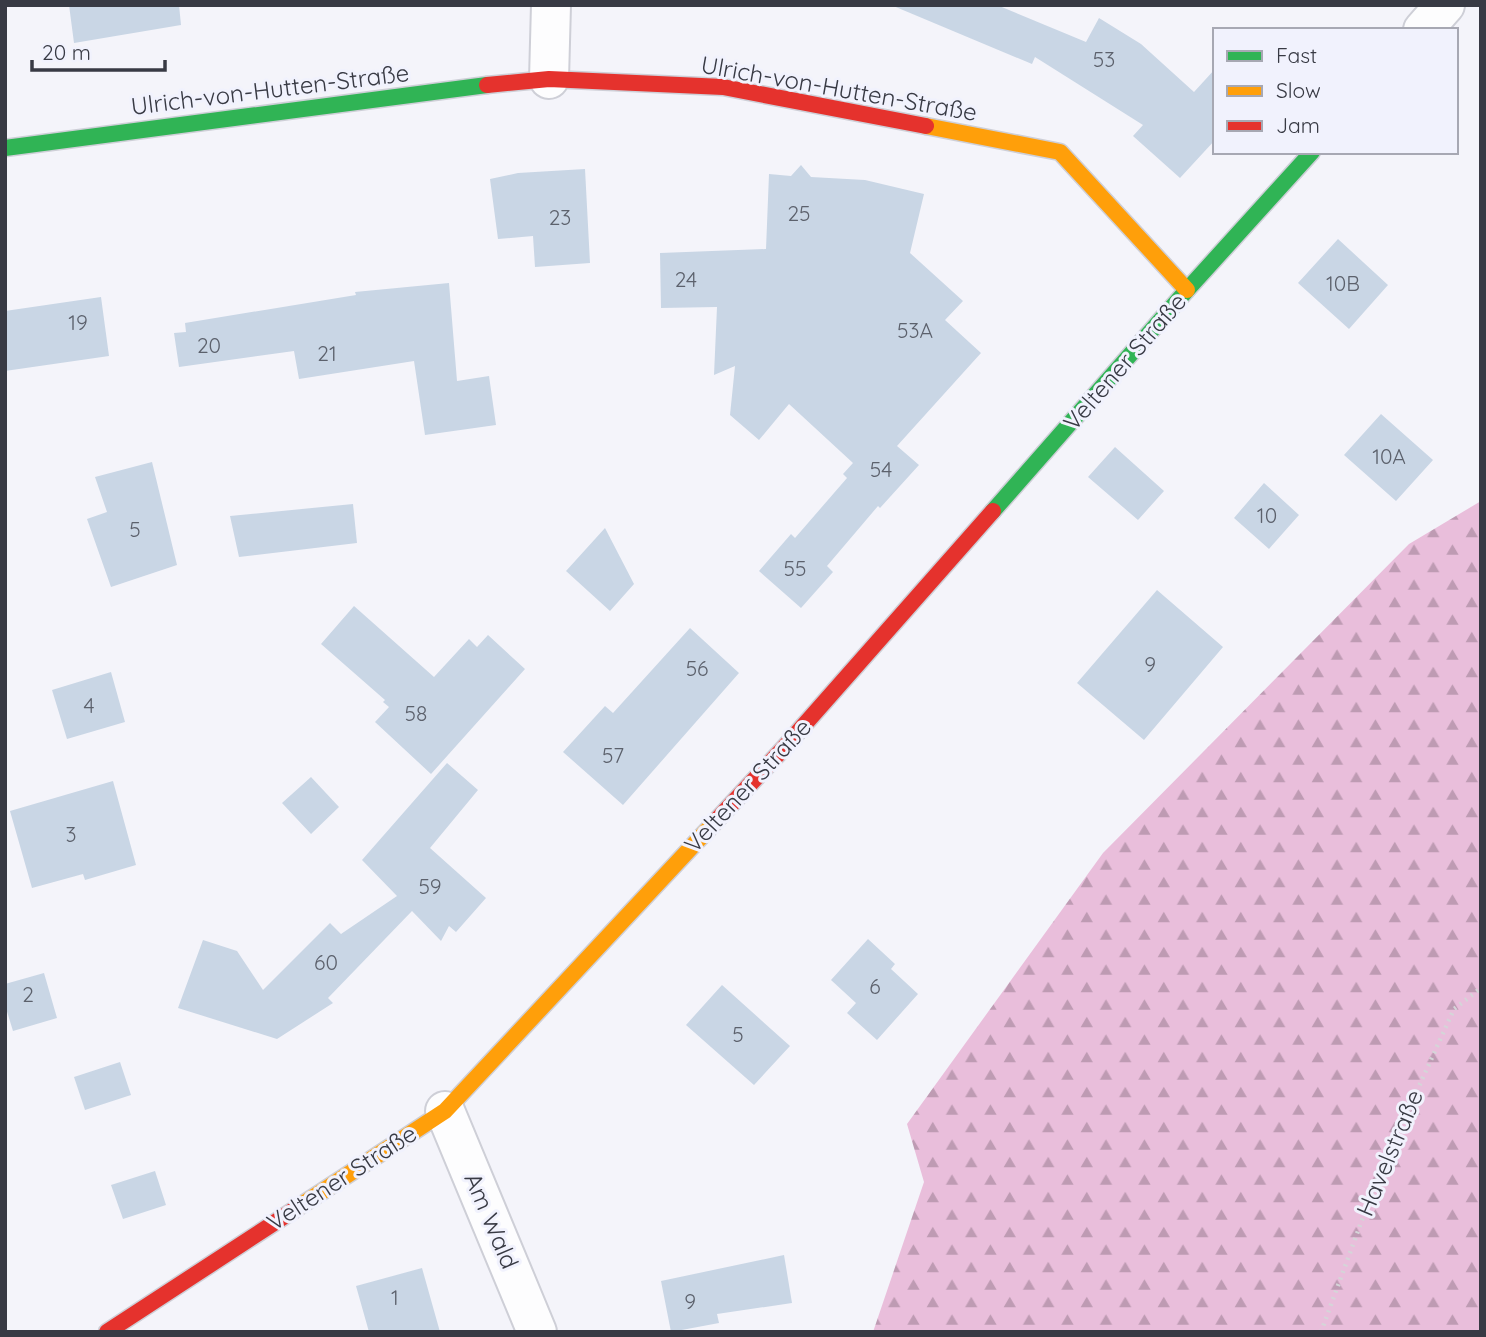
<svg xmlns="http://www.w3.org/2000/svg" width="1486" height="1337" viewBox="0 0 1486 1337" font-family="Quicksand,sans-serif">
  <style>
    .forest { fill: url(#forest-firs) }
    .building { fill: #c9d6e5 }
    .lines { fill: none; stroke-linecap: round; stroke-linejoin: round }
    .street-casing { stroke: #cecfd7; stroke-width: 42 }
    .fast-casing { stroke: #cecfd7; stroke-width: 19 }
    .slow-casing { stroke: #cecfd7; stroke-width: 19 }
    .jam-casing { stroke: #cecfd7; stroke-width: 19 }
    .path { stroke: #d5d5d8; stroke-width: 4.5; stroke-dasharray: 2 5; stroke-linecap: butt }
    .street { stroke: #fdfdfe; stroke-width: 38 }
    .fast { stroke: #30b455; stroke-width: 16 }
    .slow { stroke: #ff9f0a; stroke-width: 16 }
    .jam { stroke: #e5322d; stroke-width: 16 }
    .labels { text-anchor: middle; stroke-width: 6; stroke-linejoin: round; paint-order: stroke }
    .number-label { font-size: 21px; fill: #5c616c }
    .street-label { font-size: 24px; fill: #383a44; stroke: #f1f2fd }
  </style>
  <defs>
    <pattern id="forest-firs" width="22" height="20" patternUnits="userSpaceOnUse" patternTransform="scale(1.75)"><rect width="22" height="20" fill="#e9bedb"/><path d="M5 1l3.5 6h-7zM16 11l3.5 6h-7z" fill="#be9bb3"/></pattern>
  </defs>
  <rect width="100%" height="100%" fill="#f4f4fa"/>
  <path class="forest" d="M 1481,501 L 1481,1332 L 873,1332 L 924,1182 L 907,1124 L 1103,853 L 1409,544 Z"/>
  <path class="building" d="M 69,5 L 179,5 L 181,25 L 74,43 Z
    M 891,5 L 997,5 L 1086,42 L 1099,18 L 1141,44 L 1194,92 L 1215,69 L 1215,140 L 1180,178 L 1133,136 L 1143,125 L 1035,57 L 1032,64 Z
    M 801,165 L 811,177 L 865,180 L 924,194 L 910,253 L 963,301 L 945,320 L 981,353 L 897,446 L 919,465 L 880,508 L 878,506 L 827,566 L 833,572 L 801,608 L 759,571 L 791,534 L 795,538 L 847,478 L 843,474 L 853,463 L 789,404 L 759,440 L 730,415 L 735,366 L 714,375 L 717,307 L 661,308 L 660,253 L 766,249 L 769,174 L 791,176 Z
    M 585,169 L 590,263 L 535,267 L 533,236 L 498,239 L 490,179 L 518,173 Z
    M 1338,239 L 1388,285 L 1349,329 L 1298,283 Z
    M 449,283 L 457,381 L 489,376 L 496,425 L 425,435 L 414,361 L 299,379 L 294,351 L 179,367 L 174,333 L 186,332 L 185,323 L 356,295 L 355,292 Z
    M 101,297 L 109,356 L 5,371 L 5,311 Z
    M 1381,414 L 1433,460 L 1396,501 L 1344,455 Z
    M 1115,447 L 1164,491 L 1138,520 L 1088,477 Z
    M 152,462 L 177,565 L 111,587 L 87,519 L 107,512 L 95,477 Z
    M 1264,483 L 1299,515 L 1269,549 L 1234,518 Z
    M 353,504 L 357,543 L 239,557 L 230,516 Z
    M 605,528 L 634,584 L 610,611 L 566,571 Z
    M 1157,590 L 1223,647 L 1144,740 L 1077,683 Z
    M 354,606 L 434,677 L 469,639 L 477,647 L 488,635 L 525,669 L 431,774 L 375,722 L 389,707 L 383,702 L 385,700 L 321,644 Z
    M 690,628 L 739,673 L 623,805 L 563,752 L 605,706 L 613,713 Z
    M 111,672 L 125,722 L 67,739 L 52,690 Z
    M 447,763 L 478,790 L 430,848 L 486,898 L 456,932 L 449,926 L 441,941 L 412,911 L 328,998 L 333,1003 L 277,1039 L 178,1008 L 203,940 L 237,951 L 263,990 L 330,923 L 341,934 L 397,896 L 362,860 Z
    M 311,777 L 339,807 L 311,834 L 282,803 Z
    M 113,781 L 136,865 L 85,880 L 83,874 L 32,888 L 10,811 Z
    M 868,939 L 895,964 L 891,969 L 918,994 L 877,1040 L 847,1013 L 856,1003 L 831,980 Z
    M 44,973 L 57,1018 L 13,1031 L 5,1005 L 5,984 Z
    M 722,985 L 790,1046 L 754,1085 L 686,1025 Z
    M 120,1062 L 131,1095 L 85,1110 L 74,1077 Z
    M 155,1171 L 166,1205 L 123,1219 L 111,1185 Z
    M 784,1255 L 792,1303 L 717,1314 L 719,1323 L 671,1332 L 661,1281 Z
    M 422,1268 L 440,1332 L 369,1332 L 356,1286 Z"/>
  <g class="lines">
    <defs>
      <path id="street" d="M 1423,30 L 1445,5
        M 549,79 L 551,5
        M 445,1111 L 537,1332"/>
      <path id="fast" d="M 5,148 L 487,85
        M 993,511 L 1187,290 L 1312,152"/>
      <path id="slow" d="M 926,126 L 1060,152 L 1187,290
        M 297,1208 L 445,1111 L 714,823"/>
      <path id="jam" d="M 487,85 L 549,79 L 723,87 L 926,126
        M 714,823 L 782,750 L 993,511
        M 107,1332 L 297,1208"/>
    </defs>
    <use href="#street" class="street-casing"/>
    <use href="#fast" class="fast-casing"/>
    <use href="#slow" class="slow-casing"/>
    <use href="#jam" class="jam-casing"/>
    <path class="path" d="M 1321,1332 L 1377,1179 L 1454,1009 L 1481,988"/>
    <use href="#street" class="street"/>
    <use href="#fast" class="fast"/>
    <use href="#slow" class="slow"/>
    <use href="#jam" class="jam"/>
  </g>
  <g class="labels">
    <g class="number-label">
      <text x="1104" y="67">53</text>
      <text x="799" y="221">25</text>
      <text x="560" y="225">23</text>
      <text x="686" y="287">24</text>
      <text x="1343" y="291">10B</text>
      <text x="78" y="330">19</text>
      <text x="915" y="338">53A</text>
      <text x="209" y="353">20</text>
      <text x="327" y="361">21</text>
      <text x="1389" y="464">10A</text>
      <text x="881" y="477">54</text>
      <text x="1267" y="523">10</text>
      <text x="135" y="537">5</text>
      <text x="795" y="576">55</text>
      <text x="1150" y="672">9</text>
      <text x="697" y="676">56</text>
      <text x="89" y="713">4</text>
      <text x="416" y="721">58</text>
      <text x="613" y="763">57</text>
      <text x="71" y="842">3</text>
      <text x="430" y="894">59</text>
      <text x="326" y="970">60</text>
      <text x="875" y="994">6</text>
      <text x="28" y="1002">2</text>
      <text x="738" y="1042">5</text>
      <text x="395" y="1305">1</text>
      <text x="690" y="1309">9</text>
    </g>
    <g class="street-label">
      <text transform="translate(839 89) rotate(10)" y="8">Ulrich-von-Hutten-Straße</text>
      <text transform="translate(270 90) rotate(-7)" y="8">Ulrich-von-Hutten-Straße</text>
      <text transform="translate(1125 362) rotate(-49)" y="8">Veltener Straße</text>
      <text transform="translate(748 786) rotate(-47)" y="8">Veltener Straße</text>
      <text transform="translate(1390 1153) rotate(-67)" y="8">Havelstraße</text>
      <text transform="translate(342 1178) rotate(-33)" y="8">Veltener Straße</text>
      <text transform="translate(491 1221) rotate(67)" y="8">Am Wald</text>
    </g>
  </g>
  <rect width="1486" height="1337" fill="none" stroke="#383a44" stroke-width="14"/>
  <rect x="1213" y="28" width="245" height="126" fill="#f1f2fd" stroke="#a7a8b3" stroke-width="2"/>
  <rect x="1227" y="51" width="35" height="10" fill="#30b455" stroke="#a7a8b3" stroke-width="2"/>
  <text x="1276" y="63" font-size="21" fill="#383a44">Fast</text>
  <rect x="1227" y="86" width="35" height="10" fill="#ff9f0a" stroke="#a7a8b3" stroke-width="2"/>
  <text x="1276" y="98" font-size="21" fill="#383a44">Slow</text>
  <rect x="1227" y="121" width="35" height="10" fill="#e5322d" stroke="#a7a8b3" stroke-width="2"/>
  <text x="1276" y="133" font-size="21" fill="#383a44">Jam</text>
  <path d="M32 60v10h133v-10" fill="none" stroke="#383a44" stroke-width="3.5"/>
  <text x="42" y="60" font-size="21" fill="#383a44" stroke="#f1f2fd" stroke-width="5" paint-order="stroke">20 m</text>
</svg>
